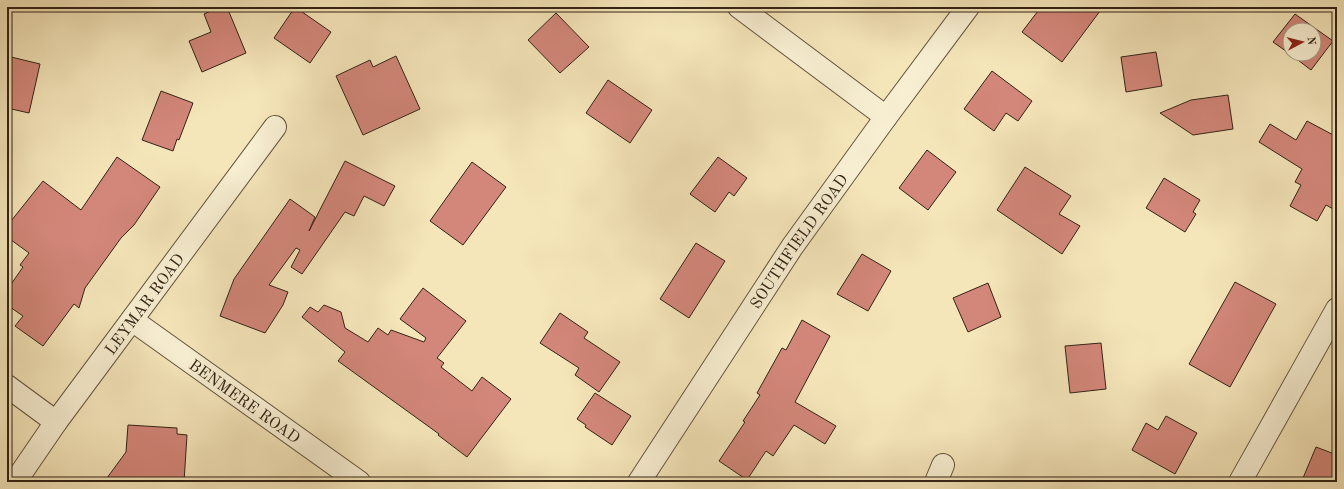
<svg xmlns="http://www.w3.org/2000/svg" width="1344" height="489" viewBox="0 0 1344 489" font-family="'Old Standard TT',serif">
  <style>
    .building { fill: #d3877a; stroke: #322315 }
    .lines { fill: none; stroke-linecap: round; stroke-linejoin: round }
    .minor-casing { stroke: #63543e; stroke-width: 24 }
    .minor { stroke: #f8efd2; stroke-width: 22 }
    .labels { text-anchor: middle; stroke-width: 3.5; stroke-linejoin: round; paint-order: stroke }
    .street-label { font-size: 16px; fill: #322315; stroke: #f8efd2 }
  </style>
  <rect width="100%" height="100%" fill="#f5e6ba"/>
  <filter id="stains"><feTurbulence type="fractalNoise" baseFrequency=".005" numOctaves="4"/><feColorMatrix values="0 0 0 0 .2 0 0 0 0 .09 0 0 0 0 .02 0 0 0 .5 -.17"/></filter>
  <radialGradient id="worn" r=".72"><stop offset=".6" stop-color="#630" stop-opacity="0"/><stop offset="1" stop-color="#630" stop-opacity=".3"/></radialGradient>
  <path class="building" d="M 220,7 L 227,7 L 246,53 L 202,72 L 189,41 L 211,32 L 204,14 Z
    M 295,7 L 331,32 L 310,63 L 274,38 Z
    M 1041,7 L 1103,7 L 1062,62 L 1022,32 Z
    M 556,13 L 589,47 L 560,73 L 528,40 Z
    M 1295,14 L 1333,41 L 1311,70 L 1290,54 L 1314,54 L 1314,30 L 1290,30 L 1290,54 L 1273,42 Z
    M 1156,52 L 1162,86 L 1126,92 L 1121,57 Z
    M 7,56 L 40,64 L 29,113 L 7,108 Z
    M 396,56 L 420,109 L 363,135 L 336,76 L 370,60 L 373,67 Z
    M 992,71 L 1032,101 L 1018,121 L 1006,113 L 994,131 L 964,109 Z
    M 608,80 L 652,110 L 630,143 L 586,113 Z
    M 161,91 L 193,103 L 179,140 L 177,139 L 173,151 L 142,140 Z
    M 1228,95 L 1233,129 L 1193,135 L 1160,113 L 1191,100 Z
    M 1307,121 L 1337,137 L 1337,211 L 1326,205 L 1317,221 L 1290,206 L 1301,185 L 1295,182 L 1302,169 L 1259,142 L 1270,124 L 1296,140 Z
    M 927,150 L 956,172 L 928,210 L 899,188 Z
    M 117,157 L 160,187 L 134,225 L 121,238 L 85,288 L 79,308 L 74,304 L 43,346 L 15,326 L 23,316 L 7,305 L 7,290 L 23,267 L 20,265 L 29,253 L 7,237 L 7,226 L 43,181 L 81,210 Z
    M 718,157 L 747,178 L 734,196 L 729,192 L 715,212 L 690,194 Z
    M 345,161 L 395,186 L 384,206 L 364,196 L 354,216 L 345,212 L 302,274 L 291,267 L 300,250 L 296,248 L 269,285 L 288,292 L 283,305 L 265,333 L 220,316 L 234,279 L 290,199 L 315,217 L 309,231 Z
    M 472,162 L 506,187 L 463,245 L 430,221 Z
    M 1025,167 L 1071,196 L 1059,214 L 1080,226 L 1062,254 L 997,210 Z
    M 1164,178 L 1200,200 L 1193,212 L 1196,214 L 1185,232 L 1146,208 Z
    M 696,243 L 725,261 L 689,318 L 660,299 Z
    M 862,254 L 891,271 L 868,311 L 837,294 Z
    M 1235,282 L 1276,304 L 1230,387 L 1189,364 Z
    M 988,283 L 1001,317 L 968,332 L 953,298 Z
    M 423,288 L 466,321 L 437,358 L 444,363 L 441,367 L 472,391 L 482,377 L 511,399 L 467,457 L 438,435 L 439,434 L 338,361 L 345,352 L 302,317 L 310,307 L 318,312 L 324,305 L 341,312 L 345,328 L 368,342 L 378,328 L 388,335 L 391,330 L 424,342 L 426,338 L 400,319 Z
    M 560,313 L 588,332 L 584,338 L 620,362 L 599,392 L 575,375 L 579,368 L 540,343 Z
    M 802,320 L 830,336 L 795,402 L 836,426 L 825,444 L 794,425 L 773,456 L 766,451 L 747,480 L 719,461 L 745,422 L 743,421 L 760,395 L 757,393 L 782,348 L 786,350 Z
    M 1101,343 L 1106,389 L 1070,393 L 1065,346 Z
    M 595,393 L 631,416 L 612,445 L 585,427 L 586,425 L 577,419 Z
    M 1166,416 L 1197,433 L 1175,474 L 1132,450 L 1146,423 L 1158,430 Z
    M 128,425 L 177,428 L 177,434 L 187,435 L 184,482 L 104,482 L 126,452 Z
    M 1316,447 L 1337,455 L 1337,482 L 1313,482 L 1303,478 Z"/>
  <g class="lines">
    <defs>
      <g id="minor">
        <path d="M 739,7 L 886,117"/>
        <path id="s1" d="M 132,320 L 359,482"/>
        <path d="M 7,386 L 56,422"/>
        <path id="s2" d="M 15,482 L 56,422 L 275,127"/>
        <path id="s3" d="M 639,482 L 792,247 L 886,117 L 968,7"/>
        <path d="M 936,482 L 943,465"/>
        <path d="M 1240,482 L 1337,309"/>
      </g>
    </defs>
    <use href="#minor" class="minor-casing"/>
    <use href="#minor" class="minor"/>
  </g>
  <g class="labels">
    <g class="street-label">
      <text dy="6" stroke="none"><textPath href="#s3" startOffset="289">SOUTHFIELD ROAD</textPath></text>
      <text dy="6" stroke="none"><textPath href="#s2" startOffset="220">LEYMAR ROAD</textPath></text>
      <text dy="6" stroke="none"><textPath href="#s1" startOffset="139">BENMERE ROAD</textPath></text>
    </g>
  </g>
  <rect width="1344" height="489" fill="none" stroke="#f5e6ba" stroke-width="24"/>
  <rect x="8" y="8" width="1328" height="473" fill="none" stroke="#322315" stroke-width="2"/>
  <rect x="12" y="12" width="1320" height="465" fill="none" stroke="#322315"/>
  <g transform="translate(1302 42) rotate(83)"><circle r="19" fill="#f8efd2" stroke="#a99d86"/>
  <path d="M0-3L7 15L0 10L-7 15Z" fill="#8f2418"/>
  <text y="-6" font-size="11" font-weight="bold" text-anchor="middle" fill="#322315">N</text>
  </g>
  <rect width="100%" height="100%" filter="url(#stains)"/>
  <rect width="100%" height="100%" fill="url(#worn)"/>
</svg>
